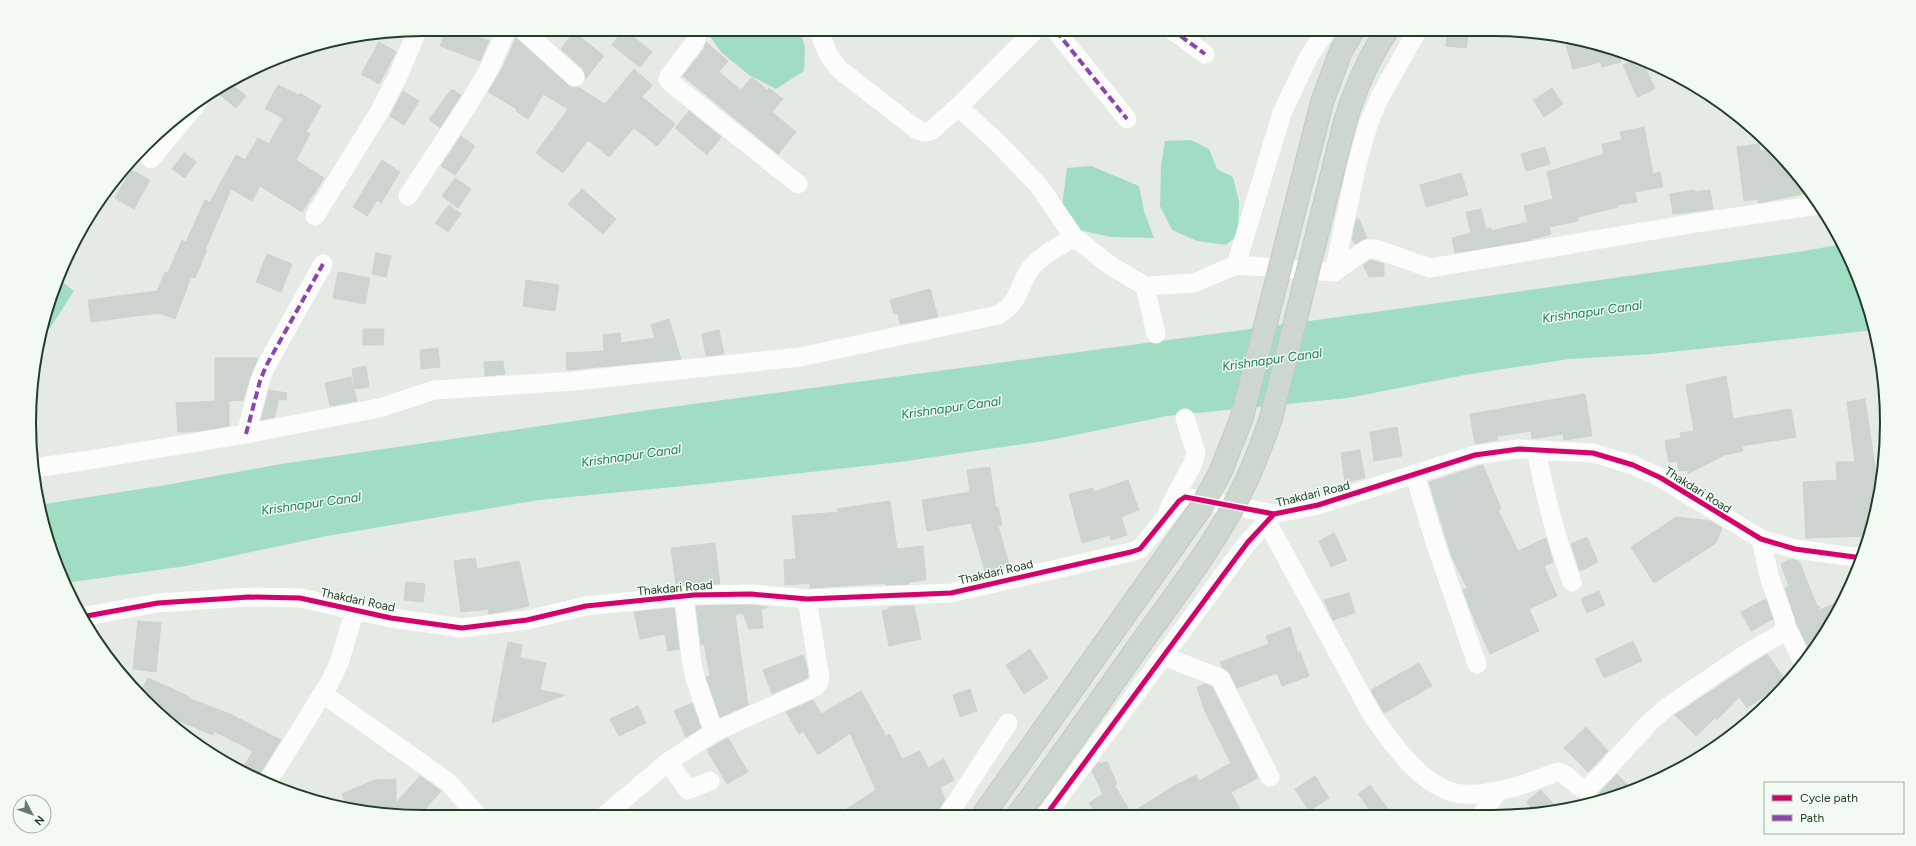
<svg xmlns="http://www.w3.org/2000/svg" width="1916" height="846" viewBox="0 0 1916 846" font-family="Figtree,sans-serif">
  <style>
    .water { fill: #a1ddc3 }
    .building { fill: #cdd3ce; stroke: #cdd3cd }
    .lines { fill: none; stroke-linecap: round; stroke-linejoin: round }
    .minor { stroke: #fbfcfb; stroke-width: 19 }
    .major-bridge-casing { stroke: #c0cac2; stroke-width: 24; stroke-linecap: butt }
    .major-bridge { stroke: #cdd6cf; stroke-width: 22 }
    .quiet { stroke: #8e44ad; stroke-width: 4; stroke-dasharray: 8 4; stroke-linecap: butt }
    .cycleway-casing { stroke: #f3f9f3; stroke-width: 8 }
    .cycleway { stroke: #d6006c; stroke-width: 5 }
    .labels { text-anchor: middle; stroke-width: 3; stroke-linejoin: round; paint-order: stroke }
    .street-label { font-size: 12px; fill: #204025; stroke: #f3f9f3 }
    .water-label { font-size: 13px; font-style: italic; fill: #148256; stroke: #f3f9f3 }
    .rim { fill: none; stroke: #204025; stroke-width: 2 }
  </style>
  <rect width="100%" height="100%" fill="#e5eae5"/>
  <path class="water" d="M 712,29 L 799,29 L 805,47 L 804,71 L 776,89 L 749,75 L 721,52 L 709,35 Z
    M 1191,140 L 1209,149 L 1217,169 L 1233,177 L 1239,202 L 1238,235 L 1226,245 L 1197,241 L 1172,230 L 1160,206 L 1161,165 L 1165,141 Z
    M 1091,166 L 1139,186 L 1144,211 L 1154,238 L 1111,237 L 1079,230 L 1062,206 L 1067,168 Z
    M 1843,244 L 1874,321 L 1875,330 L 1652,354 L 1569,359 L 1465,375 L 1348,398 L 1167,416 L 1051,440 L 900,462 L 704,484 L 539,500 L 327,536 L 186,566 L 65,583 L 50,550 L 38,505 L 166,485 L 281,464 L 649,410 L 1368,313 L 1798,252 Z
    M 57,278 L 74,291 L 50,328 L 42,329 Z"/>
  <path class="building" d="M 447,29 L 458,29 L 489,41 L 480,61 L 440,46 Z
    M 624,29 L 652,52 L 640,67 L 612,45 Z
    M 1448,29 L 1469,29 L 1466,48 L 1446,46 Z
    M 574,32 L 604,56 L 586,78 L 583,69 L 561,49 Z
    M 1566,36 L 1620,50 L 1629,54 L 1620,56 L 1621,62 L 1602,67 L 1601,62 L 1573,69 L 1566,45 L 1568,45 Z
    M 516,38 L 568,85 L 572,88 L 578,87 L 605,104 L 634,69 L 652,85 L 642,97 L 675,124 L 657,146 L 634,128 L 609,157 L 588,140 L 563,173 L 536,153 L 568,109 L 543,94 L 528,119 L 516,111 L 517,109 L 488,92 L 502,69 Z
    M 379,42 L 396,52 L 379,84 L 361,74 Z
    M 706,42 L 728,61 L 719,72 L 741,90 L 752,77 L 767,90 L 769,88 L 783,99 L 772,112 L 796,132 L 778,154 L 683,76 L 704,49 Z
    M 1638,58 L 1642,60 L 1655,89 L 1637,97 L 1623,65 Z
    M 227,81 L 246,96 L 236,108 L 214,90 Z
    M 278,85 L 299,95 L 300,93 L 321,106 L 306,132 L 310,134 L 296,160 L 324,178 L 302,212 L 260,186 L 252,201 L 231,189 L 205,250 L 207,250 L 195,278 L 191,277 L 175,319 L 159,313 L 91,322 L 88,300 L 157,291 L 165,272 L 168,273 L 182,240 L 186,242 L 205,200 L 210,202 L 236,155 L 245,160 L 258,138 L 269,144 L 283,118 L 265,109 Z
    M 1552,88 L 1563,104 L 1544,117 L 1533,100 Z
    M 452,89 L 461,95 L 440,128 L 429,119 Z
    M 403,91 L 419,101 L 404,125 L 390,116 Z
    M 689,111 L 721,137 L 707,155 L 675,128 Z
    M 1644,127 L 1653,174 L 1660,172 L 1663,187 L 1635,192 L 1637,202 L 1617,205 L 1618,207 L 1578,217 L 1578,221 L 1549,227 L 1551,234 L 1527,241 L 1455,253 L 1452,238 L 1471,233 L 1466,212 L 1481,209 L 1486,229 L 1491,228 L 1491,231 L 1528,222 L 1524,206 L 1553,199 L 1547,172 L 1604,154 L 1602,144 L 1622,140 L 1620,132 Z
    M 461,136 L 475,146 L 455,175 L 441,166 Z
    M 1759,144 L 1760,151 L 1774,149 L 1806,183 L 1811,192 L 1759,203 L 1758,199 L 1744,201 L 1737,147 Z
    M 1545,147 L 1550,164 L 1526,171 L 1521,154 Z
    M 184,153 L 196,162 L 185,178 L 172,169 Z
    M 382,160 L 400,172 L 381,203 L 377,200 L 367,216 L 353,207 Z
    M 131,170 L 150,180 L 134,209 L 115,198 Z
    M 1461,173 L 1468,195 L 1426,207 L 1420,185 Z
    M 455,178 L 471,189 L 458,208 L 442,196 Z
    M 582,189 L 616,219 L 603,234 L 568,204 Z
    M 1694,190 L 1694,192 L 1710,190 L 1713,209 L 1673,214 L 1670,194 Z
    M 449,205 L 461,214 L 448,232 L 435,223 Z
    M 1359,219 L 1367,238 L 1355,244 L 1352,239 L 1356,220 Z
    M 376,253 L 391,256 L 386,277 L 372,274 Z
    M 267,254 L 292,264 L 281,292 L 256,282 Z
    M 1370,260 L 1384,264 L 1384,276 L 1369,277 L 1363,265 Z
    M 338,272 L 370,278 L 365,304 L 333,298 Z
    M 526,280 L 559,285 L 555,311 L 523,306 Z
    M 930,289 L 938,317 L 900,324 L 898,313 L 894,314 L 890,300 Z
    M 669,319 L 681,359 L 567,370 L 566,353 L 604,351 L 603,335 L 620,333 L 621,343 L 655,338 L 651,325 Z
    M 363,329 L 384,329 L 383,345 L 363,345 Z
    M 719,330 L 724,354 L 706,356 L 702,334 Z
    M 438,348 L 440,367 L 421,369 L 420,350 Z
    M 215,358 L 258,358 L 250,377 L 243,400 L 229,401 L 229,426 L 199,431 L 178,432 L 176,403 L 215,401 Z
    M 503,361 L 505,374 L 485,376 L 484,362 Z
    M 366,366 L 369,387 L 355,389 L 352,369 Z
    M 1726,376 L 1733,419 L 1791,409 L 1796,437 L 1742,446 L 1743,451 L 1724,455 L 1688,474 L 1688,470 L 1679,471 L 1677,461 L 1669,462 L 1665,441 L 1681,438 L 1680,433 L 1694,431 L 1686,385 Z
    M 351,377 L 357,401 L 330,406 L 325,383 Z
    M 269,390 L 287,393 L 286,400 L 278,400 L 275,417 L 261,420 Z
    M 1585,394 L 1592,436 L 1564,440 L 1563,434 L 1532,439 L 1531,431 L 1497,436 L 1498,440 L 1475,444 L 1470,414 Z
    M 1865,399 L 1879,493 L 1869,536 L 1806,538 L 1803,482 L 1837,480 L 1836,462 L 1855,462 L 1847,402 Z
    M 1397,427 L 1402,456 L 1374,461 L 1370,432 Z
    M 1360,450 L 1365,478 L 1345,482 L 1341,453 Z
    M 1483,465 L 1501,509 L 1498,510 L 1518,551 L 1546,538 L 1553,562 L 1544,566 L 1557,596 L 1529,609 L 1539,631 L 1490,654 L 1470,609 L 1463,590 L 1467,588 L 1452,557 L 1429,482 Z
    M 990,467 L 996,508 L 998,507 L 1002,525 L 998,526 L 1009,564 L 985,571 L 971,523 L 927,531 L 922,500 L 970,492 L 967,470 Z
    M 1128,480 L 1139,510 L 1121,517 L 1127,535 L 1111,540 L 1110,535 L 1082,543 L 1069,494 L 1093,488 L 1094,492 Z
    M 890,501 L 897,549 L 923,546 L 926,580 L 909,582 L 909,584 L 886,585 L 886,583 L 810,588 L 810,583 L 785,585 L 784,560 L 796,559 L 792,516 L 838,512 L 837,509 Z
    M 1676,517 L 1711,521 L 1722,528 L 1716,543 L 1654,583 L 1631,547 Z
    M 1334,533 L 1347,560 L 1331,567 L 1319,541 Z
    M 1587,537 L 1598,562 L 1580,571 L 1571,544 Z
    M 715,543 L 720,584 L 676,586 L 671,548 Z
    M 475,558 L 477,569 L 519,561 L 529,606 L 489,614 L 488,609 L 461,612 L 454,561 Z
    M 1791,559 L 1799,561 L 1817,606 L 1819,606 L 1820,610 L 1841,601 L 1820,642 L 1811,653 L 1796,622 L 1785,588 L 1789,586 L 1781,564 Z
    M 406,582 L 425,584 L 423,602 L 404,600 Z
    M 1599,591 L 1605,605 L 1587,613 L 1581,599 Z
    M 1349,593 L 1355,613 L 1333,620 L 1324,600 Z
    M 1766,599 L 1773,619 L 1751,631 L 1741,612 Z
    M 751,605 L 768,607 L 761,609 L 763,628 L 749,629 L 743,613 L 735,615 L 748,705 L 720,717 L 706,677 L 710,676 L 704,644 L 701,645 L 696,606 Z
    M 914,606 L 921,639 L 889,646 L 882,611 L 889,609 L 889,607 Z
    M 674,608 L 679,649 L 668,651 L 665,634 L 640,639 L 634,612 Z
    M 138,621 L 161,623 L 156,672 L 133,669 Z
    M 1290,627 L 1298,653 L 1300,652 L 1309,676 L 1282,686 L 1277,673 L 1237,688 L 1230,673 L 1222,667 L 1220,662 L 1269,644 L 1266,636 Z
    M 1633,641 L 1642,661 L 1604,678 L 1595,659 Z
    M 508,642 L 522,645 L 520,658 L 546,663 L 540,690 L 565,695 L 492,723 Z
    M 1030,649 L 1048,678 L 1024,694 L 1006,665 Z
    M 1767,654 L 1786,681 L 1747,708 L 1739,697 L 1717,720 L 1715,718 L 1696,736 L 1675,715 Z
    M 803,655 L 807,667 L 808,678 L 772,694 L 763,670 Z
    M 1419,663 L 1432,686 L 1384,713 L 1371,690 Z
    M 148,678 L 188,696 L 188,698 L 230,714 L 281,740 L 257,778 L 241,771 L 253,751 L 214,731 L 213,735 L 177,720 L 176,723 L 164,718 L 139,695 Z
    M 1205,684 L 1212,687 L 1258,778 L 1231,792 L 1243,815 L 1097,815 L 1089,803 L 1103,794 L 1092,771 L 1099,762 L 1100,764 L 1107,761 L 1117,784 L 1114,785 L 1131,813 L 1174,786 L 1196,775 L 1199,781 L 1231,763 L 1204,709 L 1197,687 Z
    M 970,689 L 977,711 L 960,717 L 953,695 Z
    M 861,691 L 886,736 L 890,734 L 902,759 L 920,751 L 928,768 L 944,759 L 954,780 L 940,787 L 945,799 L 939,809 L 937,815 L 836,816 L 876,790 L 850,733 L 818,755 L 803,731 L 799,734 L 786,712 L 813,700 L 821,714 Z
    M 692,703 L 701,728 L 686,737 L 674,711 Z
    M 638,706 L 646,723 L 619,736 L 610,719 Z
    M 1586,727 L 1608,751 L 1588,772 L 1564,748 Z
    M 728,738 L 748,772 L 727,784 L 707,750 Z
    M 1617,774 L 1632,790 L 1604,798 L 1599,793 Z
    M 420,776 L 441,791 L 418,817 L 411,812 L 376,812 L 349,810 L 342,794 L 374,780 L 396,779 L 396,803 Z
    M 1315,776 L 1329,798 L 1309,811 L 1295,789 Z
    M 1370,785 L 1392,814 L 1373,814 L 1358,794 Z
    M 1541,790 L 1559,810 L 1537,814 L 1526,802 Z"/>
  <g class="lines">
    <path class="minor" d="M 522,29 L 575,77
      M 699,29 L 695,42 L 669,76 L 668,79 L 670,82 L 798,184
      M 818,29 L 828,54 L 839,69 L 916,129 L 924,132 L 931,131 L 961,104
      M 1036,29 L 961,104 L 964,112 L 998,143 L 1039,186 L 1074,237 L 1111,266 L 1145,286 L 1194,283 L 1236,265 L 1334,272 L 1367,249 L 1376,249 L 1430,268 L 1696,223 L 1819,205
      M 1171,29 L 1205,54
      M 1056,31 L 1127,119
      M 151,159 L 198,102
      M 408,196 L 469,103 L 488,71 L 507,29
      M 315,216 L 378,114 L 398,76 L 418,29
      M 1236,265 L 1282,113 L 1309,56 L 1327,29
      M 1334,272 L 1357,164 L 1369,122 L 1380,97 L 1418,29
      M 1145,286 L 1156,334
      M 246,434 L 260,381 L 266,366 L 323,264
      M 1536,450 C 1545,495 1556,539 1572,582
      M 33,468 L 83,461 L 246,434 L 379,408 L 434,390 L 574,381 L 800,357 L 998,315 C 1023,300 1016,287 1031,268 C 1041,255 1060,246 1074,237
      M 1415,475 L 1434,539 L 1477,664
      M 1169,508 L 1193,463 L 1196,453 L 1185,418
      M 1267,522 L 1372,715 C 1393,744 1416,780 1452,792 C 1468,797 1490,793 1506,789 C 1524,786 1541,777 1558,772 C 1570,774 1575,789 1587,789 L 1604,772 L 1649,723 L 1667,707 L 1744,655 L 1779,635 L 1784,630 L 1785,621 L 1769,576 L 1761,539
      M 684,596 L 691,658 L 695,678 L 714,732
      M 81,617 L 158,603 L 249,597 L 300,598 L 391,618 L 462,628 L 527,620 L 586,606 L 694,595 L 751,594 L 807,599 L 951,593 L 1131,552 L 1140,549 L 1179,501 L 1185,497 L 1274,514 L 1318,505 L 1475,455 L 1519,449 L 1593,453 L 1633,465 L 1661,478 L 1761,539 L 1795,549 L 1862,558
      M 1785,625 L 1803,662
      M 1163,656 L 1220,678 L 1270,777
      M 323,694 L 448,782 L 479,817
      M 668,762 L 688,790 L 710,781
      M 267,783 L 330,682 L 339,663 L 355,610
      M 1482,814 L 1498,791
      M 948,815 L 1008,723
      M 1046,815 L 1224,574 L 1248,542 L 1274,514
      M 604,816 L 668,762 L 714,732 L 815,687 L 818,683 L 820,678 L 807,599"/>
    <defs>
      <path id="major-bridge" d="M 983,815 L 1200,509 L 1220,473 L 1242,417 L 1322,102 L 1341,51 L 1354,29
        M 1018,815 C 1058,761 1097,705 1136,650 C 1172,599 1212,549 1240,494 C 1253,469 1262,444 1271,418 L 1345,122 C 1355,89 1369,57 1388,29"/>
    </defs>
    <use href="#major-bridge" class="major-bridge-casing"/>
    <use href="#major-bridge" class="major-bridge"/>
    <path class="quiet" d="M 1171,29 L 1205,54
      M 1056,31 L 1127,119
      M 246,434 L 260,381 L 266,366 L 323,264"/>
    <defs>
      <path id="cycleway" d="M 81,617 L 158,603 L 249,597 L 300,598 L 391,618 L 462,628 L 527,620 L 586,606 L 694,595 L 751,594 L 807,599 L 951,593 L 1131,552 L 1140,549 L 1179,501 L 1185,497 L 1274,514 L 1318,505 L 1475,455 L 1519,449 L 1593,453 L 1633,465 L 1661,478 L 1761,539 L 1795,549 L 1862,558
        M 1046,815 L 1224,574 L 1248,542 L 1274,514"/>
    </defs>
    <use href="#cycleway" class="cycleway-casing"/>
    <use href="#cycleway" class="cycleway"/>
  </g>
  <g class="labels">
    <g class="street-label">
      <text transform="translate(1698 490) rotate(32)" y="4">Thakdari Road</text>
      <text transform="translate(1313 494) rotate(-14)" y="4">Thakdari Road</text>
      <text transform="translate(996 572) rotate(-13)" y="4">Thakdari Road</text>
      <text transform="translate(675 588) rotate(-5)" y="4">Thakdari Road</text>
      <text transform="translate(358 600) rotate(12)" y="4">Thakdari Road</text>
    </g>
    <g class="water-label">
      <text transform="translate(1592 311) rotate(-8)" y="5">Krishnapur Canal</text>
      <text transform="translate(1272 359) rotate(-8)" y="5">Krishnapur Canal</text>
      <text transform="translate(951 407) rotate(-8)" y="5">Krishnapur Canal</text>
      <text transform="translate(631 455) rotate(-8)" y="5">Krishnapur Canal</text>
      <text transform="translate(311 503) rotate(-8)" y="5">Krishnapur Canal</text>
    </g>
  </g>
  <path d="M0 0H1916V846H0ZM423 36H1493A387 387 0 0 1 1880 423V423A387 387 0 0 1 1493 810H423A387 387 0 0 1 36 423V423A387 387 0 0 1 423 36Z" fill="#f3f9f3" fill-rule="evenodd"/>
  <path class="rim" d="M423 36H1493A387 387 0 0 1 1880 423V423A387 387 0 0 1 1493 810H423A387 387 0 0 1 36 423V423A387 387 0 0 1 423 36Z"/>
  <rect x="1764" y="782" width="140" height="52" fill="#f3f9f3" stroke="#9fafa1"/>
  <rect x="1772" y="795" width="20" height="6" fill="#d6006c" stroke="#9fafa1"/>
  <text x="1800" y="802" font-size="12" fill="#204025">Cycle path</text>
  <rect x="1772" y="815" width="20" height="6" fill="#8e44ad" stroke="#9fafa1"/>
  <text x="1800" y="822" font-size="12" fill="#204025">Path</text>
  <g transform="translate(32 814) rotate(131)"><circle r="19" fill="#f3f9f3" stroke="#9fafa1"/>
  <path d="M0-3L7 15L0 10L-7 15Z" fill="#657c68"/>
  <text y="-6" font-size="11" font-weight="bold" text-anchor="middle" fill="#204025">N</text>
  </g>
</svg>
